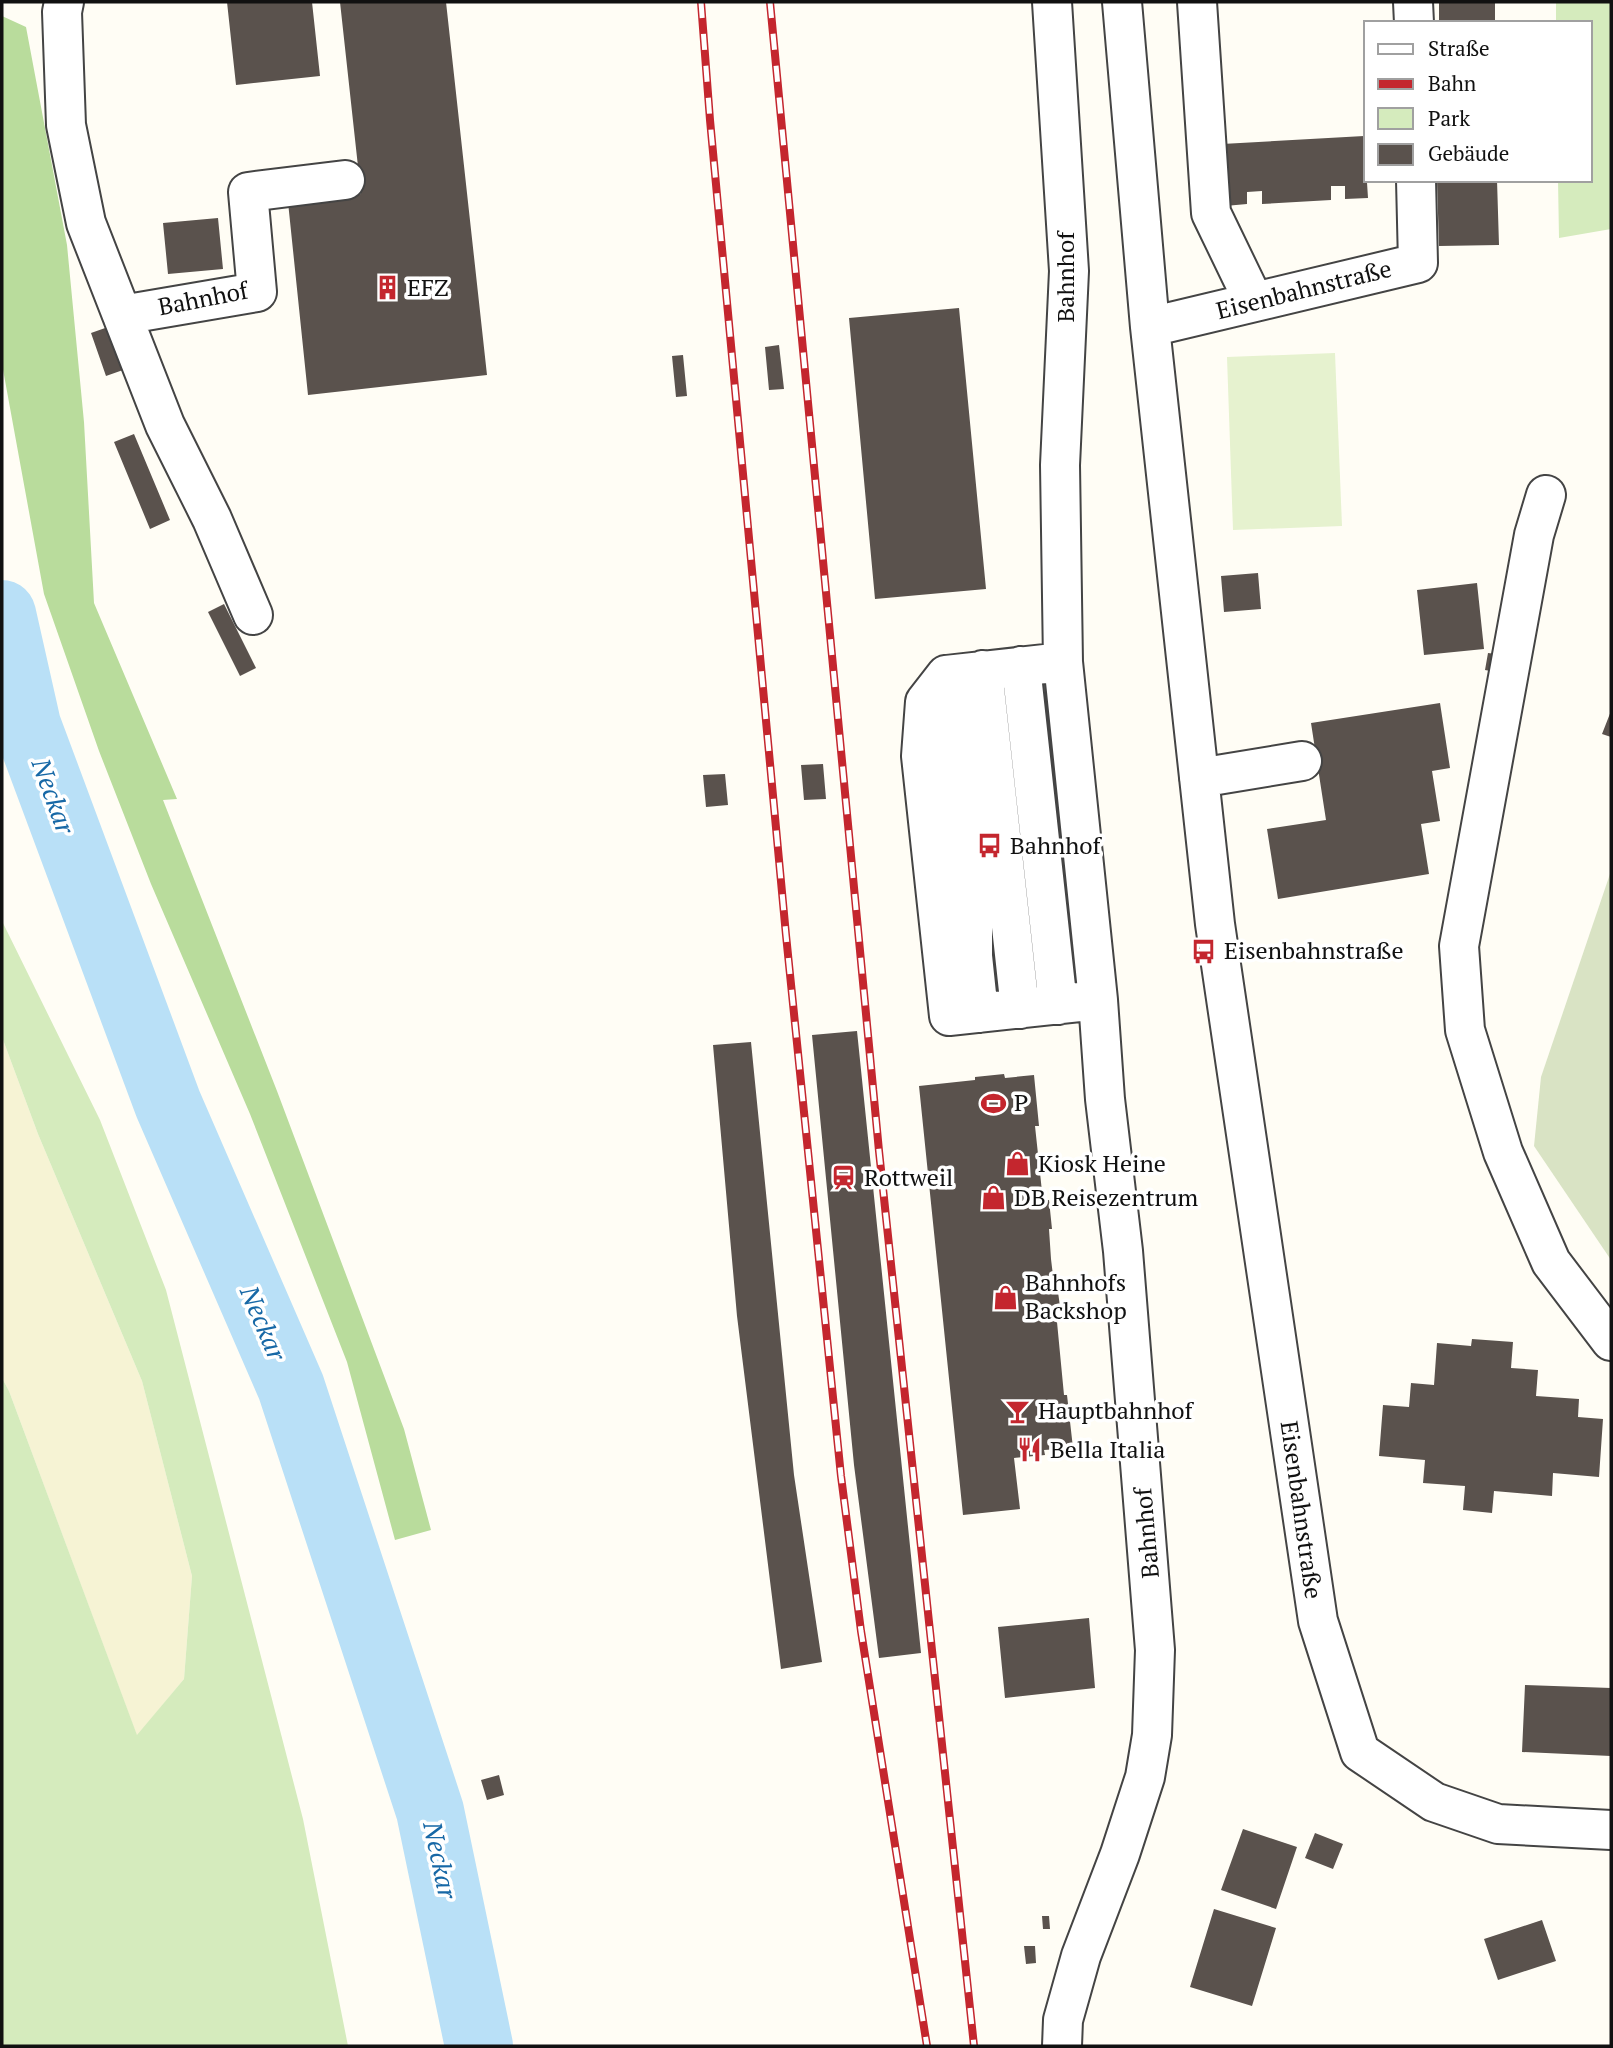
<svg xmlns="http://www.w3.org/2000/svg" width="1613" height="2048" viewBox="0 0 1613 2048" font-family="'PT Serif',serif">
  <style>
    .farmland { fill: #f6f3d4 }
    .green { fill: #d5ebbd }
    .forest { fill: #b9dc9c }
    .cemetery { fill: #d9e3c4 }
    .pitch { fill: #e6f2cf }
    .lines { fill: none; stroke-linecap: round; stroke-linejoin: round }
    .stream { stroke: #3f96cf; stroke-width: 12 }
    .river { stroke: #b9e0f7; stroke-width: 68 }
    .building { fill: #5a524d }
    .minor-casing { stroke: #444; stroke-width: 42 }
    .minor { stroke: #fff; stroke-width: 38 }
    .rail-casing { stroke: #c4262e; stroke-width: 8 }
    .rail { stroke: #fff; stroke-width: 5; stroke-dasharray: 16; stroke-linecap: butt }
    .labels { text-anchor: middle; stroke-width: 7; stroke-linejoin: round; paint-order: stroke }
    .street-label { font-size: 24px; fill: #111; stroke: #fff }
    .poi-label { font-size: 24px; fill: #111; stroke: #fff; text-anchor: start }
    .water-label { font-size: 26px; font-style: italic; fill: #1768a6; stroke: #fff }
  </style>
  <rect width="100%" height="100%" fill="#fffdf5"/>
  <path class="farmland" d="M 2,1037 L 38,1134 L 142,1381 L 192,1576 L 184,1679 L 137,1736 L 9,1391 L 2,1378 Z"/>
  <path class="green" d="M 1556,2 L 1611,2 L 1611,229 L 1559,238 L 1558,180 L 1590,180 L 1590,23 L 1556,23 Z
    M 2,921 L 100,1120 L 166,1290 L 303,1819 L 348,2046 L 2,2046 L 2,1378 L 9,1391 L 137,1735 L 184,1679 L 192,1576 L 142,1381 L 38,1134 L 2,1037 Z"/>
  <path class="forest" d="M 2,16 L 26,27 L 67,245 L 84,422 L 94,603 L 177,799 L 163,800 L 277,1091 L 404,1429 L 431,1530 L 395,1540 L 347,1362 L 250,1114 L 151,884 L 99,751 L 44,594 L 2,364 Z"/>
  <path class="cemetery" d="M 1611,871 L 1611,1260 L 1534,1146 L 1541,1077 Z"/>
  <path class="pitch" d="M 1335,353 L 1342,526 L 1233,530 L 1227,357 Z"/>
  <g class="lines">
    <path class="stream" d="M 2,620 L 3,620"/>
    <path class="river" d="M 2,614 L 27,725 L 168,1104 L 291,1387 L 430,1811 L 479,2046"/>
  </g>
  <path class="building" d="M 227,2 L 312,2 L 320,76 L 236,85 Z
    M 340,2 L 446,2 L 487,375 L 308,395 L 288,202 L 361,194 Z
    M 1439,2 L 1495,2 L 1495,23 L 1439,23 Z
    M 1364,136 L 1368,198 L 1345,199 L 1345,186 L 1331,186 L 1331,200 L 1262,204 L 1262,191 L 1247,192 L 1247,204 L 1225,206 L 1222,144 Z
    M 1437,180 L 1497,180 L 1499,245 L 1439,246 Z
    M 218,218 L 223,269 L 168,274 L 163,223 Z
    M 959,308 L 986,589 L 875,599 L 849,318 Z
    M 108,327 L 123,370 L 106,376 L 91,333 Z
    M 779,345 L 784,389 L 769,390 L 765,347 Z
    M 683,355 L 687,396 L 676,397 L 672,356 Z
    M 134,434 L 170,520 L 150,529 L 114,442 Z
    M 1258,573 L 1261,609 L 1224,612 L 1221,576 Z
    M 1477,583 L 1484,649 L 1424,655 L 1417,590 Z
    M 224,604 L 256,668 L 240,676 L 208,612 Z
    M 1488,653 L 1504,655 L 1501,673 L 1485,670 Z
    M 1440,703 L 1450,768 L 1432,771 L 1440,821 L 1421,824 L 1429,874 L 1278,899 L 1267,829 L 1326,820 L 1311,723 Z
    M 1611,711 L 1611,737 L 1602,734 Z
    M 823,764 L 826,799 L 804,800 L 801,765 Z
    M 725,774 L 728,805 L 706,807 L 703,775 Z
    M 857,1031 L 921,1653 L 879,1658 L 854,1465 L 812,1035 Z
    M 751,1042 L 794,1475 L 822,1662 L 781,1669 L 737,1316 L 713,1045 Z
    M 1004,1074 L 1005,1078 L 1034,1075 L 1039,1126 L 1035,1126 L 1043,1201 L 1049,1200 L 1052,1229 L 1049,1229 L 1051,1259 L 1055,1292 L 1058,1292 L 1062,1321 L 1057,1322 L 1064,1395 L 1067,1395 L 1073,1448 L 1044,1450 L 1045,1455 L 1014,1458 L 1020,1509 L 963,1515 L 919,1086 L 975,1080 L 975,1077 Z
    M 1472,1339 L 1513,1342 L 1511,1368 L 1538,1370 L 1536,1396 L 1579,1399 L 1578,1417 L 1603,1419 L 1599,1477 L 1553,1473 L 1552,1496 L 1494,1491 L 1492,1513 L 1463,1510 L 1465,1486 L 1423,1483 L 1425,1460 L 1379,1456 L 1383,1405 L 1409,1407 L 1411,1383 L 1434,1385 L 1437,1343 L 1471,1346 Z
    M 1089,1618 L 1095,1688 L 1005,1698 L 998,1627 Z
    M 1525,1685 L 1611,1688 L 1611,1756 L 1522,1752 Z
    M 499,1775 L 504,1795 L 487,1800 L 481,1780 Z
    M 1243,1829 L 1297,1847 L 1276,1909 L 1221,1890 Z
    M 1315,1833 L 1343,1844 L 1333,1869 L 1305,1858 Z
    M 1214,1909 L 1276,1928 L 1252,2006 L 1190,1987 Z
    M 1042,1916 L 1049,1916 L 1050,1929 L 1043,1929 Z
    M 1542,1920 L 1556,1961 L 1498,1980 L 1484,1939 Z
    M 1024,1946 L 1035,1946 L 1036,1963 L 1026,1964 Z"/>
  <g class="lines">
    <defs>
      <path id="minor" d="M 64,2 L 62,12 L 66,125 L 86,223 L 165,425 L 212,519 L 253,615
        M 1052,2 L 1069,271 L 1060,465 L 1063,662 L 1098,1000 L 1105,1099 L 1123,1251 L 1155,1650 L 1152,1735 L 1145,1777 L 1120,1854 L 1081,1956 L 1063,2020 L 1062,2046
        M 1122,2 L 1150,327 L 1215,924 L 1318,1621 L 1360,1752 L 1434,1802 L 1498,1824 L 1611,1830
        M 1197,2 L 1211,213 L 1254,302
        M 1413,2 L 1414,23
        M 122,315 L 257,292 L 248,192 L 345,180
        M 1150,327 L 1418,263 L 1416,180
        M 1546,495 L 1534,535 L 1459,946 L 1465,1030 L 1503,1152 L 1551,1262 L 1611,1341
        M 1063,662 L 946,675 L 925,702 L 921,756 L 949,1016 L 1098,1000
        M 1021,666 L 1058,1005
        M 983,670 L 1020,1009
        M 946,675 L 973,926 L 973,956 L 979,1013
        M 1199,778 L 1302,761"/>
    </defs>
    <use href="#minor" class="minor-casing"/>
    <use href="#minor" class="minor"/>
    <defs>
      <path id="rail" d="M 701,2 L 710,120 L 786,935 L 841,1476 L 861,1631 L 927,2046
        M 770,2 L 879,1151 L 974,2046"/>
    </defs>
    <use href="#rail" class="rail-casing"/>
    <use href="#rail" class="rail"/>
  </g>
  <defs>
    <symbol id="building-bare" viewBox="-9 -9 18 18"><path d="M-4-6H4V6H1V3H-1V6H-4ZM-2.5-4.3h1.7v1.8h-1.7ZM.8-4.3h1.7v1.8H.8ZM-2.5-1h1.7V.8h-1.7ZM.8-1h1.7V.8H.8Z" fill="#c4262e" stroke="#fff" stroke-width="2.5" paint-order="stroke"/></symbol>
    <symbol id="bus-bare" viewBox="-9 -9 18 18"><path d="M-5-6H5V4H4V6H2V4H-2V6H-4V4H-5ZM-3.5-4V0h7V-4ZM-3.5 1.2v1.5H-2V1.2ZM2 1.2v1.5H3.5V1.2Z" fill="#c4262e" stroke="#fff" stroke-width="2.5" paint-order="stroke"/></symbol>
    <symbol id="stadium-bare" viewBox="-9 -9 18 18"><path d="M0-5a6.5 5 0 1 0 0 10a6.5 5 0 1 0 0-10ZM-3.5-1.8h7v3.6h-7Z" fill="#c4262e" stroke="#fff" stroke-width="2.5" paint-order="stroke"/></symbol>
    <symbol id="shop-bare" viewBox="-9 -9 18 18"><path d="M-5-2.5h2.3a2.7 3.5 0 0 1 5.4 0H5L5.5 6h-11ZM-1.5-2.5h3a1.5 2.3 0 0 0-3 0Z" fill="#c4262e" stroke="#fff" stroke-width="2.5" paint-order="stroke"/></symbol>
    <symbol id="station-bare" viewBox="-9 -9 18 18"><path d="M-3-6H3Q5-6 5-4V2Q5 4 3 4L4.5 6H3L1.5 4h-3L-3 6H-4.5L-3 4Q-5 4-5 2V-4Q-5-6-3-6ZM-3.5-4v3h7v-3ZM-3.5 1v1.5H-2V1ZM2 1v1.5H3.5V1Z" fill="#c4262e" stroke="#fff" stroke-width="2.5" paint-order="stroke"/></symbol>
    <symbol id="bar-bare" viewBox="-9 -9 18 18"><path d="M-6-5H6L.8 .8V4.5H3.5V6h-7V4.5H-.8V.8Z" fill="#c4262e" stroke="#fff" stroke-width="2.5" paint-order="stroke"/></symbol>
    <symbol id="restaurant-bare" viewBox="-9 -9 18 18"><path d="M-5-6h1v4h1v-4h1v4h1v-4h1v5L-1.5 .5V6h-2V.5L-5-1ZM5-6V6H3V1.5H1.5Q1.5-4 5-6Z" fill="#c4262e" stroke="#fff" stroke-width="2.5" paint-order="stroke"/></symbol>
  </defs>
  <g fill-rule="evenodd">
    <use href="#building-bare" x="370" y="270" width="35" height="35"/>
    <use href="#bus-bare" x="972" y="828" width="35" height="35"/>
    <use href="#bus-bare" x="1186" y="934" width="35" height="35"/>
    <use href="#stadium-bare" x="976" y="1086" width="35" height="35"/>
    <use href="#shop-bare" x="1000" y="1146" width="35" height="35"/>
    <use href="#station-bare" x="826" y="1160" width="35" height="35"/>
    <use href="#shop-bare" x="976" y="1180" width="35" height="35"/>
    <use href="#shop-bare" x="988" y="1280" width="35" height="35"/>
    <use href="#bar-bare" x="1000" y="1394" width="35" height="35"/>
    <use href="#restaurant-bare" x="1012" y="1432" width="35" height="35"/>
  </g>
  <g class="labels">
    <g class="street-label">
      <text transform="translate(1066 277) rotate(-90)" y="8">Bahnhof</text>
      <text transform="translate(1304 290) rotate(-14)" y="8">Eisenbahnstraße</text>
      <text transform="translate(203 299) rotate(-11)" y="8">Bahnhof</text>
      <text transform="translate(1301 1510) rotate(82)" y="8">Eisenbahnstraße</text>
      <text transform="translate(1147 1533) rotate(-95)" y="8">Bahnhof</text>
    </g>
    <g class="poi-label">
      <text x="407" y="296">EFZ</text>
      <text x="1010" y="854">Bahnhof</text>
      <text x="1224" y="959">Eisenbahnstraße</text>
      <text x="1014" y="1111">P</text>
      <text x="1038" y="1172">Kiosk Heine</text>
      <text x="864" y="1186">Rottweil</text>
      <text x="1014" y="1206">DB Reisezentrum</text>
      <text x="1025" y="1291">Bahnhofs<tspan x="1025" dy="28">Backshop</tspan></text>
      <text x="1038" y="1419">Hauptbahnhof</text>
      <text x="1050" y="1458">Bella Italia</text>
    </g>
    <g class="water-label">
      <text transform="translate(53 796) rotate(70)" y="9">Neckar</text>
      <text transform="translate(263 1323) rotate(67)" y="9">Neckar</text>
      <text transform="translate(440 1860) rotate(78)" y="9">Neckar</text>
    </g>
  </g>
  <rect width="1613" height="2048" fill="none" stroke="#111111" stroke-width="7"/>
  <rect x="1364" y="21" width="228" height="161" fill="#ffffff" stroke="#a0a0a0" stroke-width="2"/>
  <rect x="1378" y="44" width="35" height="10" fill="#ffffff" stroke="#a0a0a0" stroke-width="2"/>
  <text x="1428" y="56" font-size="21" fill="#111111">Straße</text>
  <rect x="1378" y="79" width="35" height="10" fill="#c4262e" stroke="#a0a0a0" stroke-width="2"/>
  <text x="1428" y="91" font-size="21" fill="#111111">Bahn</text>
  <rect x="1378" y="108" width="35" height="21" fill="#d5ebbd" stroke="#a0a0a0" stroke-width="2"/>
  <text x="1428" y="126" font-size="21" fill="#111111">Park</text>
  <rect x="1378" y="144" width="35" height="21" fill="#5a524d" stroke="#a0a0a0" stroke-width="2"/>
  <text x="1428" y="161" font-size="21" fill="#111111">Gebäude</text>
</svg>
